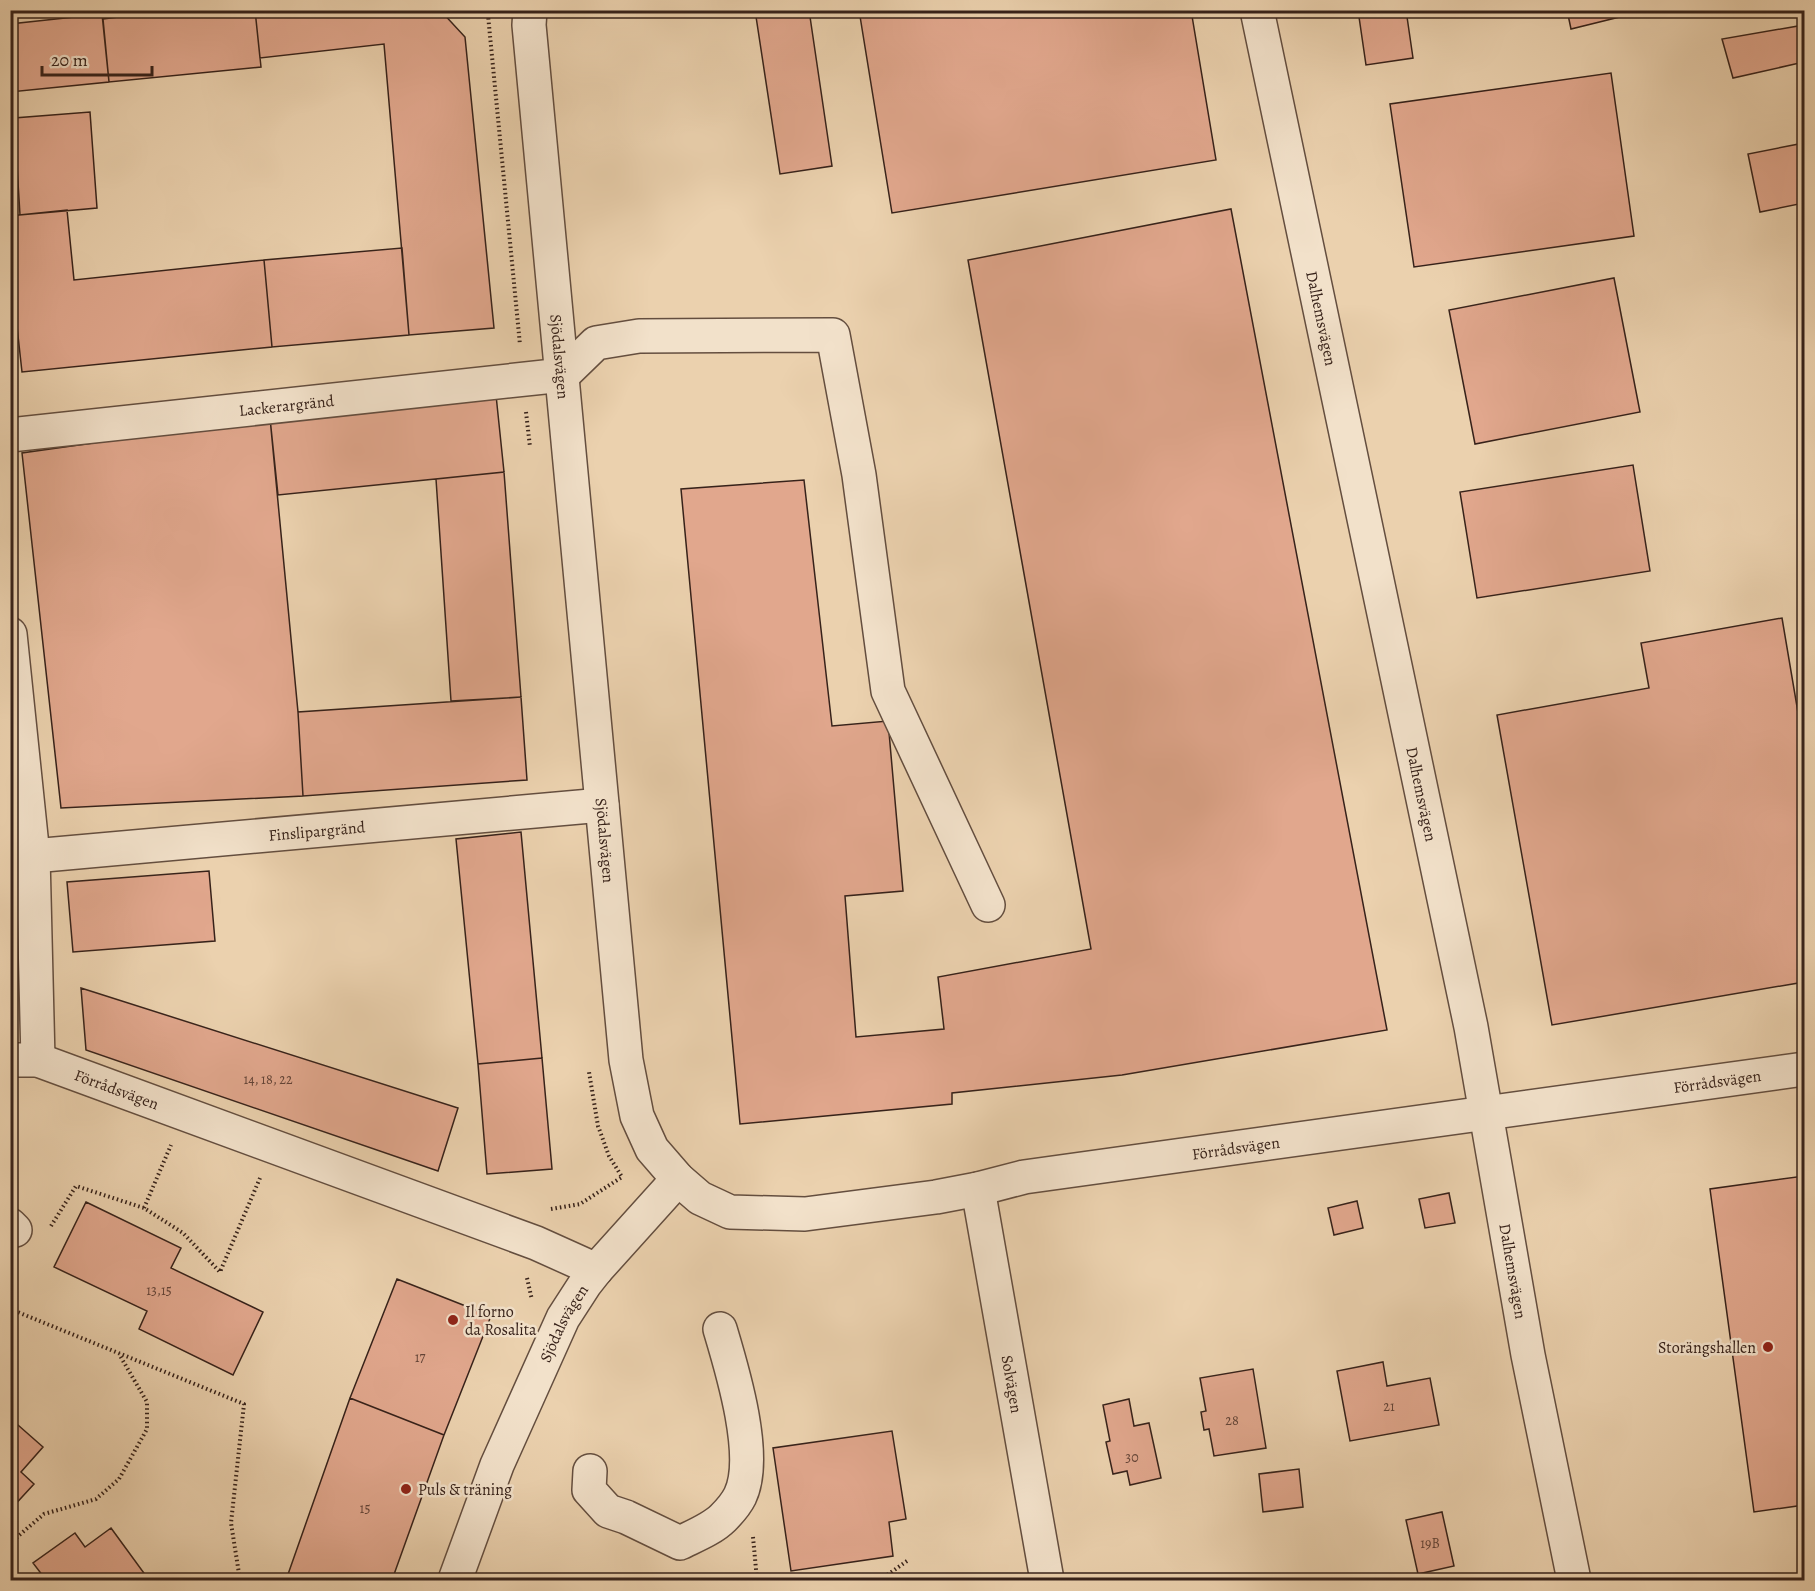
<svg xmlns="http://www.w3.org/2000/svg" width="1815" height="1591" viewBox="0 0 1815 1591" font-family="Alegreya,serif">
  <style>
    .building { fill: #e1a78d; stroke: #37221a; stroke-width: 1.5 }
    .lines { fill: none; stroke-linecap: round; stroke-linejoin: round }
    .minor-casing { stroke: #644e3f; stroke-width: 36 }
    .path { stroke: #37221a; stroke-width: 4; stroke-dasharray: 1.5 3; stroke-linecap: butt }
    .minor { stroke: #f2e1ca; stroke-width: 33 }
    .poi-dot { fill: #8f2418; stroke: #f2e1ca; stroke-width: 2 }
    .labels { text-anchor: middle; stroke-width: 5; stroke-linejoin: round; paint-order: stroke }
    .number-label { font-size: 14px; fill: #624337 }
    .street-label { font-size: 16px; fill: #37221a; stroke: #f2e1ca }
    .poi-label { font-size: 16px; fill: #37221a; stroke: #f2e1ca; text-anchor: start }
  </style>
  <rect width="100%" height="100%" fill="#ebd1ae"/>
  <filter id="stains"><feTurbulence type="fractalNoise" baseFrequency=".00333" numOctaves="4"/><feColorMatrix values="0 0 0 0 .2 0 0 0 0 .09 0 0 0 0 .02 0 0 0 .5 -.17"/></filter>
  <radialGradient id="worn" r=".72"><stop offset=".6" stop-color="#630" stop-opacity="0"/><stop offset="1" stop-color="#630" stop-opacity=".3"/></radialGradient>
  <path class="building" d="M 172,10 L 255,10 L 261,67 L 109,82 L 103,19 Z
    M 255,10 L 440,10 L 465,37 L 494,328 L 409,335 L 384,44 L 260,58 Z
    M 755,10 L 809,10 L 832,166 L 780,174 Z
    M 859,10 L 1191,10 L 1216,160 L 892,213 Z
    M 1358,10 L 1406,10 L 1413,58 L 1366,65 Z
    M 1567,10 L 1648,10 L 1571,29 Z
    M 102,14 L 109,82 L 10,92 L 10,24 Z
    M 1804,25 L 1804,62 L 1733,78 L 1722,39 Z
    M 1611,73 L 1634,236 L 1414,267 L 1390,104 Z
    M 90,112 L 97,208 L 20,215 L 14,118 Z
    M 1804,143 L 1804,203 L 1760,212 L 1748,154 Z
    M 1231,209 L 1387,1030 L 1122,1075 L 952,1093 L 952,1104 L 740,1124 L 681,489 L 804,480 L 832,726 L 888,721 L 903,891 L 845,896 L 856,1037 L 944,1029 L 938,977 L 1091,949 L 968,260 Z
    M 67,210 L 74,280 L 264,260 L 272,347 L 22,372 L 10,263 L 10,216 Z
    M 402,248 L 409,335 L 272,347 L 264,260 Z
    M 1614,278 L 1640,412 L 1475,444 L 1449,310 Z
    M 496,395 L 504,472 L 278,495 L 270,418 Z
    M 270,418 L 298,712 L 303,796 L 61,808 L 22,453 Z
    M 1633,465 L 1650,571 L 1477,598 L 1460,492 Z
    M 504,472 L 521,697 L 451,701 L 436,479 Z
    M 1782,618 L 1804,748 L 1804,982 L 1552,1025 L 1497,715 L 1649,688 L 1641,643 Z
    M 521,697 L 527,780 L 303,796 L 298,712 Z
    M 521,832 L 542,1058 L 478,1064 L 456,839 Z
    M 209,871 L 215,941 L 73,952 L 67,882 Z
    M 81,988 L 458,1108 L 438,1171 L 86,1050 Z
    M 542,1058 L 552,1169 L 487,1174 L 478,1064 Z
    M 1804,1176 L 1804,1505 L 1754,1512 L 1710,1189 Z
    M 1449,1193 L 1455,1223 L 1425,1228 L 1419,1199 Z
    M 1357,1201 L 1363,1228 L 1334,1235 L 1328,1208 Z
    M 86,1202 L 181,1248 L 171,1268 L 263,1312 L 233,1375 L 139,1329 L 147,1311 L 54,1267 Z
    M 397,1279 L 491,1316 L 444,1435 L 350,1398 Z
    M 1383,1362 L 1387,1386 L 1430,1378 L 1439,1425 L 1350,1441 L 1337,1371 Z
    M 1253,1369 L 1266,1448 L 1214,1456 L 1209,1429 L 1204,1430 L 1201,1412 L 1206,1411 L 1200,1378 Z
    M 350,1398 L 444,1435 L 392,1580 L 286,1580 Z
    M 1129,1399 L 1134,1426 L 1149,1423 L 1161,1478 L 1130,1485 L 1127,1471 L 1113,1474 L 1106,1442 L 1110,1441 L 1103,1405 Z
    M 10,1418 L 43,1447 L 21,1472 L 34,1484 L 10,1510 Z
    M 892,1431 L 906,1519 L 889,1522 L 893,1556 L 791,1571 L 773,1448 Z
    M 1299,1469 L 1303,1507 L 1263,1512 L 1259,1474 Z
    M 1442,1512 L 1454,1566 L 1418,1574 L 1406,1520 Z
    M 111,1528 L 149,1580 L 46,1580 L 33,1563 L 75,1533 L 85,1547 Z"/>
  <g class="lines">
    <defs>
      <g id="minor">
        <path id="s1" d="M 530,10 L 529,25 L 626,1060 L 637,1116 L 652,1149 L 678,1179 L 700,1198 L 730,1212 L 805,1214 L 936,1197 L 978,1189 L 1024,1177 L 1804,1069"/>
        <path id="s2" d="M 1257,10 L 1471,1027 L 1528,1355 L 1574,1580"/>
        <path d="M 563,375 L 596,343 L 639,336 L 833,335 L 859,475 L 888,691 L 988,905"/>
        <path id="s3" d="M 10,435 L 563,375"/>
        <path d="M 10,634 L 33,856 L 38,1060"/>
        <path id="s4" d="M 33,856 L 602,805"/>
        <path id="s5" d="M 10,1060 L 38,1060 L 536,1243 L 596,1270"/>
        <path id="s6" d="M 978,1189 L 1047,1580"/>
        <path d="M 10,1225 L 15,1230"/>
        <path d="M 590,1471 L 589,1490 L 608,1511 L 626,1517 L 680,1543 C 694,1536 712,1529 723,1518 C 729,1512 737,1502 740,1496 C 759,1457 732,1369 720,1329"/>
        <path id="s7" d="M 455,1580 L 497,1465 L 563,1318 L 585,1284 L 596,1270 L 678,1179"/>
      </g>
    </defs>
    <use href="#minor" class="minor-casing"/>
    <path class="path" d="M 485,10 L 488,15 L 520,345
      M 10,17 L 55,10
      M 526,412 L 530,447
      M 144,1208 L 171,1145
      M 551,1209 L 580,1204 L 622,1177 L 609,1156 L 598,1126 L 589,1072
      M 51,1226 L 76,1186 L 144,1208 L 183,1233 L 220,1272 L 260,1178
      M 527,1278 L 532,1300
      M 10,1309 L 244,1404 L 231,1523 L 240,1580
      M 753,1537 L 757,1580
      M 10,1550 L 17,1537 L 44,1514 L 96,1499 L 119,1479 L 147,1429 L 147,1402 L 119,1354
      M 880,1580 L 907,1561"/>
    <use href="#minor" class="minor"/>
  </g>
  <g class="poi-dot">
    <circle cx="453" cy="1320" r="6"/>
    <circle cx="1768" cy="1347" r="6"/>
    <circle cx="406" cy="1489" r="6"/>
  </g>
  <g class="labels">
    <g class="number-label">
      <text x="268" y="1084">14, 18, 22</text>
      <text x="159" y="1295">13,15</text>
      <text x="420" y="1362">17</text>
      <text x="1389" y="1411">21</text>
      <text x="1232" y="1425">28</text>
      <text x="1132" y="1462">30</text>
      <text x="365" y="1513">15</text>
      <text x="1430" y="1548">19B</text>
    </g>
    <g class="street-label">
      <text dy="6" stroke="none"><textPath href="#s2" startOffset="315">Dalhemsvägen</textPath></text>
      <text dy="6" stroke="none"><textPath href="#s1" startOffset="348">Sjödalsvägen</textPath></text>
      <text dy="6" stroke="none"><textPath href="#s3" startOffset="278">Lackerargränd</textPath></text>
      <text dy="6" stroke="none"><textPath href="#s2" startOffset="801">Dalhemsvägen</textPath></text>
      <text dy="6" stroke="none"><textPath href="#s4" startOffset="285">Finslipargränd</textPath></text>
      <text dy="6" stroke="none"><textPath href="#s1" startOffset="834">Sjödalsvägen</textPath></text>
      <text dy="6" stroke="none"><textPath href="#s1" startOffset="2247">Förrådsvägen</textPath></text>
      <text dy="6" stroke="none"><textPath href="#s5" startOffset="112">Förrådsvägen</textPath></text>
      <text dy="6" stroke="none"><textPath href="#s1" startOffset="1761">Förrådsvägen</textPath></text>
      <text dy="6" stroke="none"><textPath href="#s2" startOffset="1287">Dalhemsvägen</textPath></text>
      <text dy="6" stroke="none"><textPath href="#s7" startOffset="279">Sjödalsvägen</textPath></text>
      <text dy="6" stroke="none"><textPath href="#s6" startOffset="198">Solvägen</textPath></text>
    </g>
    <g class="poi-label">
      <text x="465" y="1317">Il forno<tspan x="465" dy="18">da Rosalita</tspan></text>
      <text x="1756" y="1353" text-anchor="end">Storängshallen</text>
      <text x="418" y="1495">Puls &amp; träning</text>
    </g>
  </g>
  <rect width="1815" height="1591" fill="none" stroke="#ebd1ae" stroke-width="36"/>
  <rect x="12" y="12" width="1791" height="1567" fill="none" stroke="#37221a" stroke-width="3"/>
  <rect x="18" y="18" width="1779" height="1555" fill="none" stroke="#37221a" stroke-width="1.5"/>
  <path d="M42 66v9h110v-9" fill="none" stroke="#37221a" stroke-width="3"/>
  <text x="51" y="66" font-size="18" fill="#37221a" stroke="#f2e1ca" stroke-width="4.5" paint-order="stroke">20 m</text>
  <rect width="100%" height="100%" filter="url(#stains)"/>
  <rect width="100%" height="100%" fill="url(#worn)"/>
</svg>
